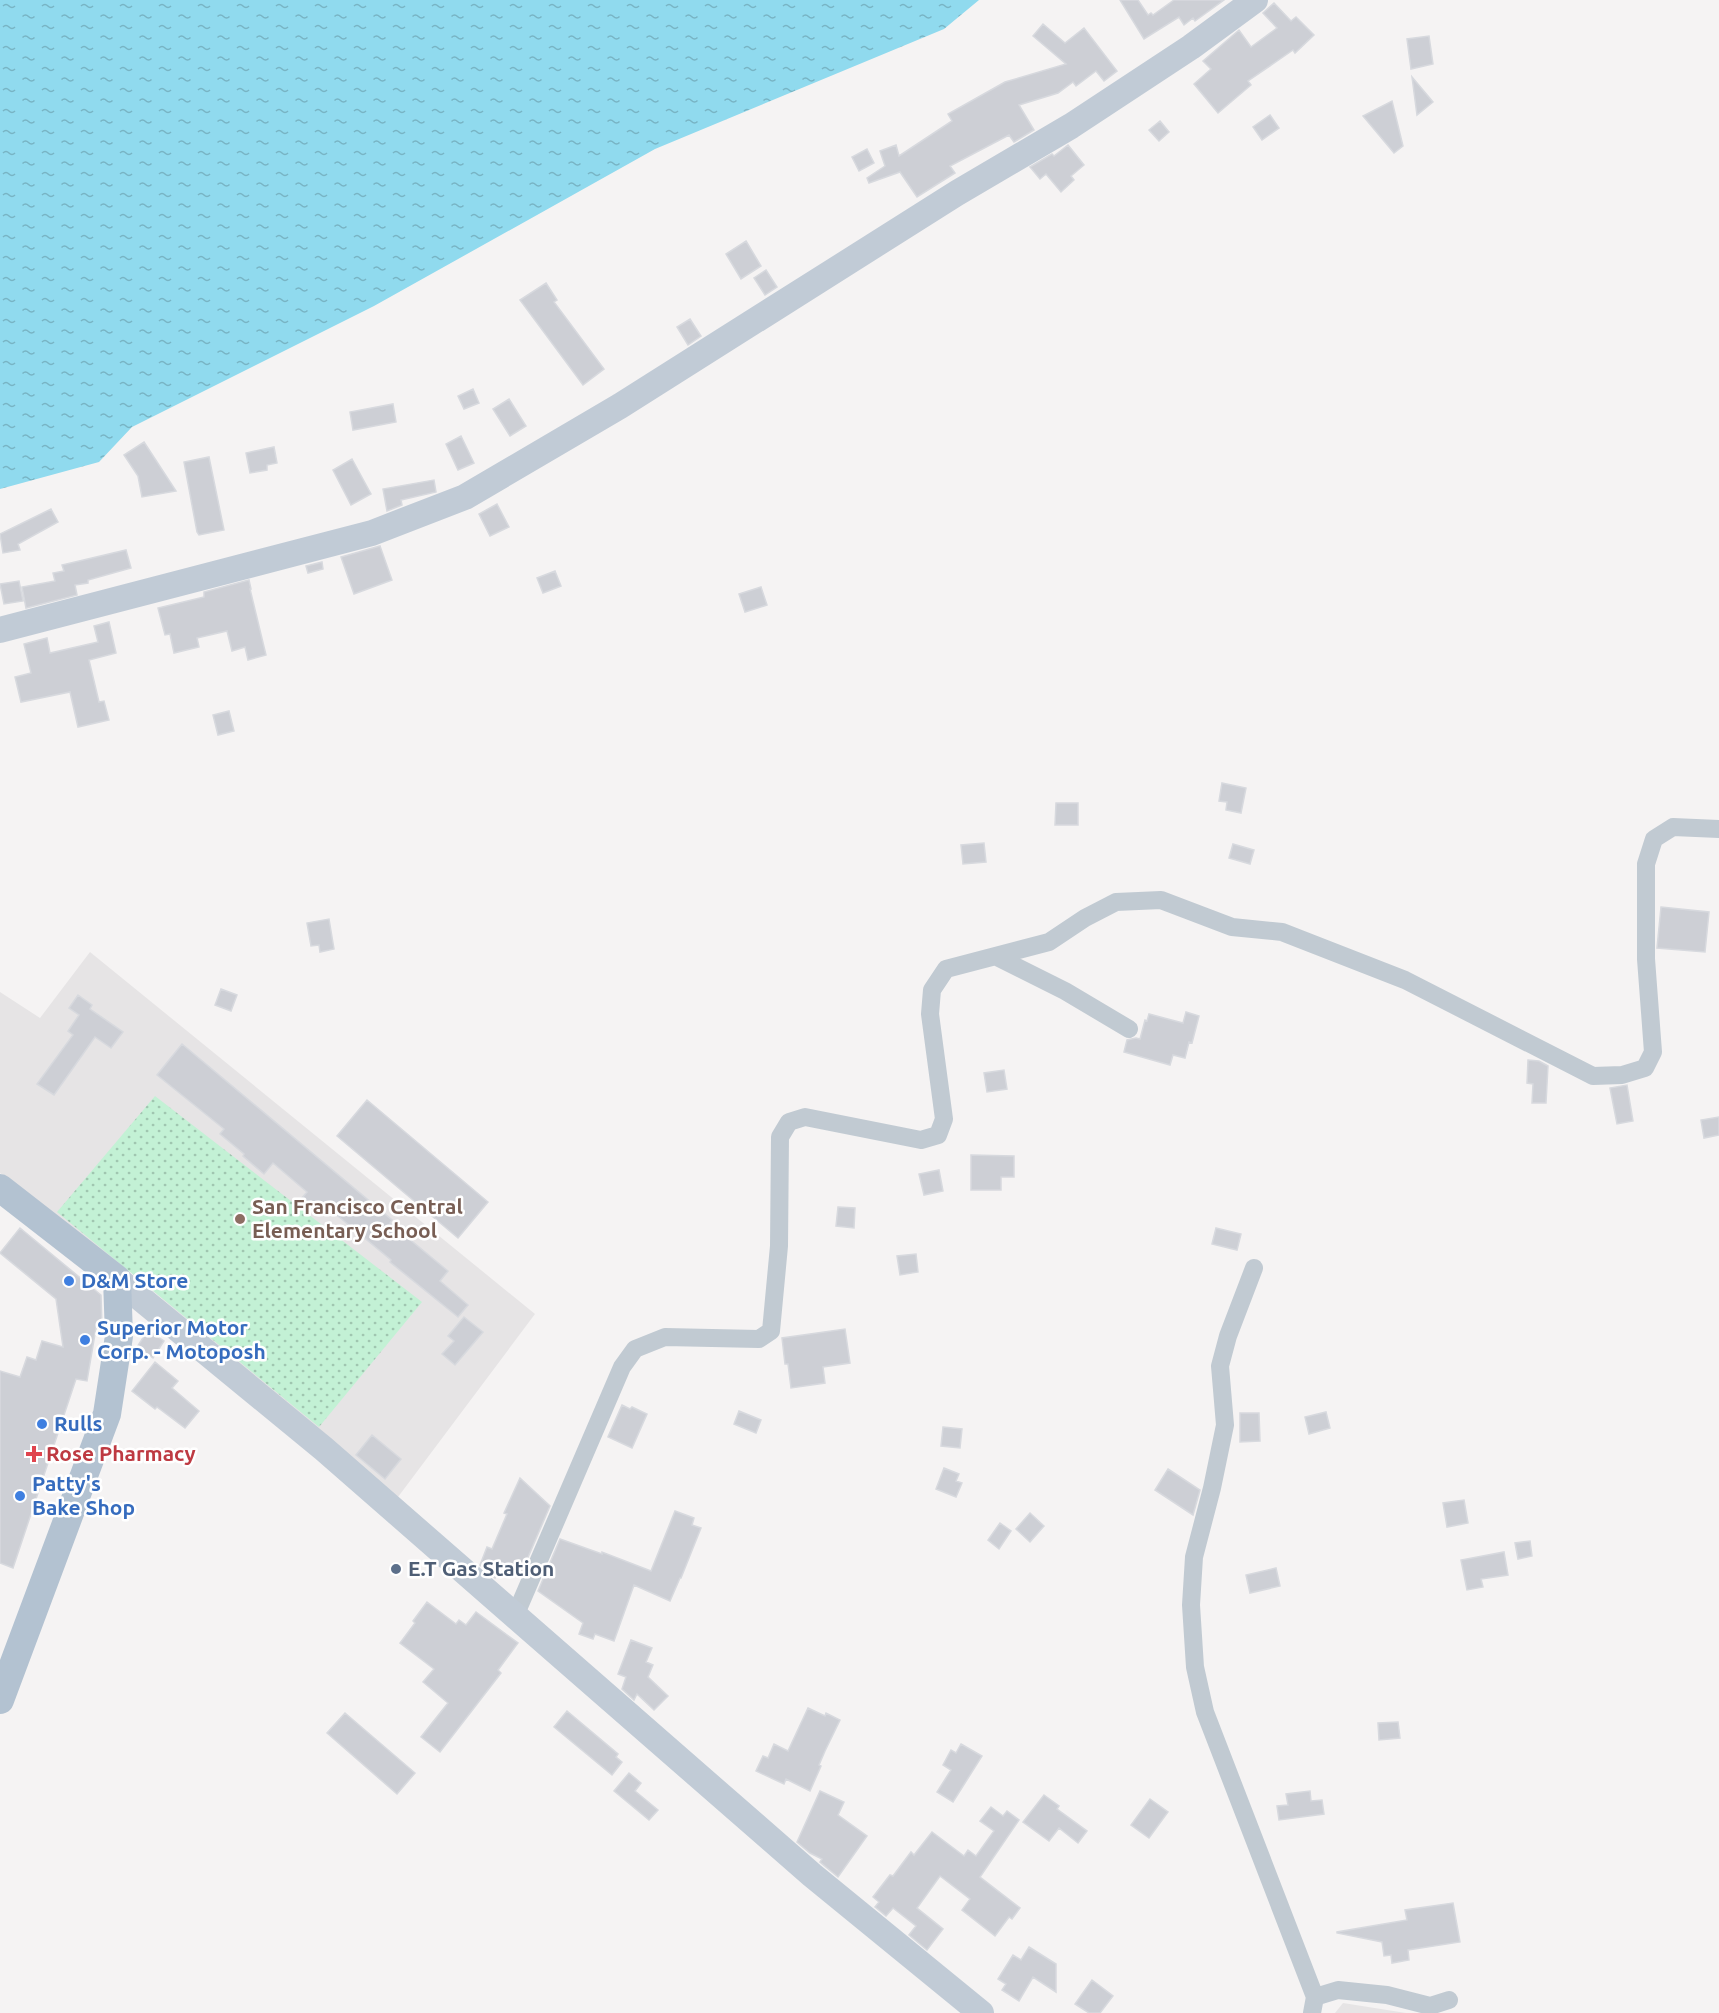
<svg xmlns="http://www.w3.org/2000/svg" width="1719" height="2013" viewBox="0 0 1719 2013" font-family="Ubuntu,sans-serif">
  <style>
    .education { fill: #e6e4e5 }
    .grass { fill: url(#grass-dots) }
    .water { fill: url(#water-ripples) }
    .building { fill: #cdcfd5; stroke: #d7d9de; stroke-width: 1.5 }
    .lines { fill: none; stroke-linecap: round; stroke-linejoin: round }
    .street { stroke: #c1cad2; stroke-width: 18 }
    .secondary { stroke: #c1cbd6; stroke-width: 26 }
    .primary { stroke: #b3c2d1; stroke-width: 28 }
    .education-dot { fill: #8d6e63; stroke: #fff; stroke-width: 2 }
    .shop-dot { fill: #3f7fe0; stroke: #fff; stroke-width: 2 }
    .health-dot { fill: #e0444e; stroke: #fff; stroke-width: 2 }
    .service-dot { fill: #5c6f8a; stroke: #fff; stroke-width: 2 }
    .labels { text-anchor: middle; stroke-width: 5; stroke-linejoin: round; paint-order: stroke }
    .education-label { font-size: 21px; font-weight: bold; fill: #785e54; stroke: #fff; text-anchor: start }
    .shop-label { font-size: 21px; font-weight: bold; fill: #366cbe; stroke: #fff; text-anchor: start }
    .health-label { font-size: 21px; font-weight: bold; fill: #be3a42; stroke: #fff; text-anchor: start }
    .service-label { font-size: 21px; font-weight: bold; fill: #4e5e75; stroke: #fff; text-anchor: start }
  </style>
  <defs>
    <pattern id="grass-dots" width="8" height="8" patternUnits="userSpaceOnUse" patternTransform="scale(1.5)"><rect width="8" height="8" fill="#c3f1d5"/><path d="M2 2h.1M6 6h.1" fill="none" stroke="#a0c6b0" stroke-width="1.8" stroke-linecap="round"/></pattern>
    <pattern id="water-ripples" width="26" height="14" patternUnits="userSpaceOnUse" patternTransform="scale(1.5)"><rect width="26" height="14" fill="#90daee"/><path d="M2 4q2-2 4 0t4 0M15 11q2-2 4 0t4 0" fill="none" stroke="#78b4c4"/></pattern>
  </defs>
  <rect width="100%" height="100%" fill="#f5f3f3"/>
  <path class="education" d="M 90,952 L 535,1314 L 398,1497 L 123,1266 L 0,1173 L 0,992 L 40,1018 Z
    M 1343,2003 L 1406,2013 L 1335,2013 Z"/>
  <path class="grass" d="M 155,1096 L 422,1302 L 319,1427 L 57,1212 Z"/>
  <path class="water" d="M 0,0 L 979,0 L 944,29 L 655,149 L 374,306 L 132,427 L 99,462 L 0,489 Z"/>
  <path class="building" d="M 1120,0 L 1138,0 L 1148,15 L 1151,13 L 1153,15 L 1174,0 L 1224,0 L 1195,21 L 1193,18 L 1184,25 L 1179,17 L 1144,39 Z
    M 1274,3 L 1291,21 L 1296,17 L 1314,35 L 1295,53 L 1293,50 L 1248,81 L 1251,85 L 1218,113 L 1194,84 L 1211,69 L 1203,61 L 1239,30 L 1251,47 L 1277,28 L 1263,13 Z
    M 1043,24 L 1065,43 L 1084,28 L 1117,71 L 1104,81 L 1096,71 L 1076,86 L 1073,82 L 1058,93 L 1019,105 L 1034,130 L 1014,142 L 1009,135 L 950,166 L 955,173 L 917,197 L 900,172 L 869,183 L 867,178 L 885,166 L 880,151 L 896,145 L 899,156 L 952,121 L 948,114 L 1005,82 L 1066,64 L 1033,36 Z
    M 1429,36 L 1433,64 L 1411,69 L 1407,39 Z
    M 1412,77 L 1433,102 L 1417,115 Z
    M 1392,101 L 1403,146 L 1394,153 L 1363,116 Z
    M 1270,115 L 1279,128 L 1262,140 L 1253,127 Z
    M 1160,121 L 1169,132 L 1159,141 L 1149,130 Z
    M 1068,145 L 1084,165 L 1071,176 L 1074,180 L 1061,192 L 1046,174 L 1040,179 L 1030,167 L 1052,154 L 1054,156 Z
    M 867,149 L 874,163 L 859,171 L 852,157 Z
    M 746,241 L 761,266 L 741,279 L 726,254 Z
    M 766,270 L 777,287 L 765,295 L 754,278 Z
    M 546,283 L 557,300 L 554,302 L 604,369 L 583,385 L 520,300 Z
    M 690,319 L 701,336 L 688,345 L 677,327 Z
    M 473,389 L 479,403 L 464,409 L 458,396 Z
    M 509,399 L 526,426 L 510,436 L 493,409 Z
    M 393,404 L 396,422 L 353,430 L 350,412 Z
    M 461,436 L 474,463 L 458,470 L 446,444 Z
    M 144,442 L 176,491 L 142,497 L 138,476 L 124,455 Z
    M 274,447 L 277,463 L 267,465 L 267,470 L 250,473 L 246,453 Z
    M 209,457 L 224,530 L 199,535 L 197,532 L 184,462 Z
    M 352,459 L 371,494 L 351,505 L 333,470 Z
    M 434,480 L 436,492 L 401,500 L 402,505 L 387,511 L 383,489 Z
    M 497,504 L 509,527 L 490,536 L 479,514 Z
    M 51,509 L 58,522 L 18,544 L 20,550 L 3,553 L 0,534 Z
    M 380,546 L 392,580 L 354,594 L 341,557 Z
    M 126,550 L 131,568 L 88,580 L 88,583 L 75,585 L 77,595 L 26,608 L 22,587 L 55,581 L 53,573 L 64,571 L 62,565 Z
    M 322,562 L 323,569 L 308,573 L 306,566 Z
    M 555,571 L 561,586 L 543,593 L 537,578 Z
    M 249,580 L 251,589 L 250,589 L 266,655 L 248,660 L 245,647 L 232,651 L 227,631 L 197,638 L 199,647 L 174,653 L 170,634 L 165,635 L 158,608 L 204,597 L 204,592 Z
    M 19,581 L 23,601 L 4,604 L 0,584 Z
    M 761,587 L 767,605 L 745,612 L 739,594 Z
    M 109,622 L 116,653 L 89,660 L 99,702 L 104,701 L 109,720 L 78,727 L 70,692 L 21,702 L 15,677 L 31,673 L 24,644 L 47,638 L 50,653 L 98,642 L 94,626 Z
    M 229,711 L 234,731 L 218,735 L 213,715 Z
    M 1222,783 L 1246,788 L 1241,813 L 1226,810 L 1227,802 L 1219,801 Z
    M 1056,803 L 1078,803 L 1078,825 L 1055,825 Z
    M 984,843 L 986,862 L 963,864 L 961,845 Z
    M 1233,844 L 1254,850 L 1250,864 L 1229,858 Z
    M 1661,907 L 1709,912 L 1705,952 L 1657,948 Z
    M 329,919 L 334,949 L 320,952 L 319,945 L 311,946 L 307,923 Z
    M 221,989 L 237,995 L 231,1011 L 215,1005 Z
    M 78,995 L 92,1005 L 90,1009 L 123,1032 L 111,1048 L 95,1037 L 54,1095 L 37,1084 L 73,1035 L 68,1031 L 79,1015 L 69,1008 Z
    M 1186,1012 L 1199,1016 L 1192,1043 L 1189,1042 L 1185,1058 L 1173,1055 L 1170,1065 L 1124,1052 L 1127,1040 L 1136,1038 L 1140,1039 L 1145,1020 L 1147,1021 L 1149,1014 L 1183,1023 Z
    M 182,1044 L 392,1220 L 390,1223 L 448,1271 L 440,1281 L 468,1305 L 458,1317 L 390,1262 L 391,1260 L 321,1202 L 314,1210 L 301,1199 L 307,1192 L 273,1163 L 264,1174 L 243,1156 L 244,1154 L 220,1134 L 224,1129 L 157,1075 Z
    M 1528,1060 L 1539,1061 L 1548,1066 L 1546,1103 L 1532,1103 L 1533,1084 L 1527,1083 Z
    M 1004,1070 L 1007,1089 L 987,1092 L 984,1073 Z
    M 1627,1085 L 1633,1121 L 1617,1124 L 1610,1088 Z
    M 367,1100 L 488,1202 L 458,1238 L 337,1136 Z
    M 1719,1117 L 1719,1135 L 1704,1138 L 1701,1120 Z
    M 971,1155 L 1014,1156 L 1014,1177 L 1001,1177 L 1001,1190 L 971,1190 Z
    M 939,1170 L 943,1191 L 924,1195 L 919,1174 Z
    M 838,1207 L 855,1208 L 854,1228 L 836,1226 Z
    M 20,1228 L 101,1295 L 102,1327 L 96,1328 L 87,1381 L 76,1379 L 13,1568 L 0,1563 L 0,1371 L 20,1377 L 27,1357 L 36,1360 L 42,1341 L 63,1347 L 56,1299 L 0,1253 Z
    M 1216,1228 L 1241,1234 L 1237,1250 L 1212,1244 Z
    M 916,1254 L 918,1272 L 900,1275 L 897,1256 Z
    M 464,1317 L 483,1332 L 455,1365 L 442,1354 L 454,1341 L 448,1336 Z
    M 845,1329 L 850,1363 L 823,1367 L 825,1383 L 791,1388 L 788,1364 L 785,1364 L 782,1338 Z
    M 148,1330 L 164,1341 L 153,1358 L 137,1347 Z
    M 155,1362 L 178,1381 L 172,1388 L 199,1411 L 185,1428 L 157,1407 L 155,1409 L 132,1391 Z
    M 622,1405 L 630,1409 L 632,1407 L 647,1414 L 632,1448 L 608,1437 Z
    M 739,1411 L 761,1420 L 756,1433 L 734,1424 Z
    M 1326,1412 L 1330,1428 L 1309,1434 L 1305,1417 Z
    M 1240,1413 L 1259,1413 L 1260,1441 L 1240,1442 Z
    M 943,1427 L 962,1429 L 960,1448 L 941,1446 Z
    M 372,1435 L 401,1459 L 385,1479 L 356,1455 Z
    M 944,1468 L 959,1474 L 956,1481 L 962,1483 L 956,1497 L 936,1489 Z
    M 1168,1469 L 1200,1490 L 1193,1515 L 1155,1490 Z
    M 520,1478 L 550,1506 L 520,1576 L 500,1567 L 495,1578 L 480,1565 L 487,1547 L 492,1549 L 507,1514 L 504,1513 Z
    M 1464,1500 L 1468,1523 L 1447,1527 L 1443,1503 Z
    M 675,1511 L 694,1518 L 692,1525 L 701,1528 L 681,1578 L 680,1578 L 670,1601 L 634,1585 L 614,1641 L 595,1634 L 593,1639 L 579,1634 L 583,1623 L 538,1591 L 560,1539 L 602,1554 L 602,1552 L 651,1571 Z
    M 1030,1513 L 1044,1526 L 1030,1542 L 1016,1529 Z
    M 1000,1523 L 1011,1531 L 999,1549 L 988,1540 Z
    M 1530,1541 L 1532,1556 L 1518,1559 L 1515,1543 Z
    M 1504,1552 L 1508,1575 L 1481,1579 L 1483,1587 L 1467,1590 L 1461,1560 Z
    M 1276,1568 L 1280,1586 L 1250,1593 L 1246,1575 Z
    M 427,1602 L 456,1624 L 459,1620 L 466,1625 L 476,1612 L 518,1643 L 498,1670 L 501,1673 L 440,1752 L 421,1737 L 448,1703 L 423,1682 L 434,1669 L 400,1643 L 415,1623 L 413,1621 Z
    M 631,1640 L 652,1648 L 646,1662 L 653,1665 L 648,1677 L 668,1696 L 654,1710 L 637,1694 L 634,1700 L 622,1689 L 626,1677 L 618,1674 Z
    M 808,1708 L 825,1716 L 826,1713 L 840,1720 L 825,1751 L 819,1765 L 821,1766 L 810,1791 L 786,1779 L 784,1784 L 756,1771 L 763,1756 L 768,1758 L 774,1744 L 788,1751 Z
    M 567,1711 L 618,1754 L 616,1757 L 622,1762 L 612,1775 L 554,1727 Z
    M 345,1713 L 415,1773 L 397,1794 L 327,1733 Z
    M 1398,1722 L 1400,1738 L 1379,1740 L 1378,1723 Z
    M 961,1744 L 982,1756 L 953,1802 L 937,1792 L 951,1770 L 943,1765 L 951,1750 L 956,1753 Z
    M 629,1773 L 641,1783 L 635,1791 L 658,1810 L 649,1820 L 614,1791 Z
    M 820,1791 L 844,1802 L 838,1815 L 867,1836 L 838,1877 L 820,1862 L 822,1859 L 810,1853 L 797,1842 Z
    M 1310,1791 L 1311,1801 L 1322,1800 L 1324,1814 L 1279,1820 L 1277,1806 L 1288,1805 L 1286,1794 Z
    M 1044,1795 L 1059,1806 L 1057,1809 L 1087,1831 L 1078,1843 L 1059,1828 L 1049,1841 L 1023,1822 Z
    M 1150,1799 L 1168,1812 L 1149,1838 L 1131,1825 Z
    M 991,1807 L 1003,1816 L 1007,1811 L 1019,1820 L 980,1877 L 1020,1908 L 1012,1919 L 1009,1917 L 995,1936 L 962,1910 L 970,1899 L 940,1876 L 917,1908 L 943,1929 L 927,1950 L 909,1935 L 916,1926 L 893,1908 L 886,1916 L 875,1907 L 879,1902 L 873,1897 L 890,1875 L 893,1876 L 911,1852 L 914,1855 L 932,1832 L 964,1856 L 968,1850 L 976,1856 L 994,1831 L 980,1821 Z
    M 1453,1903 L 1460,1942 L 1408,1950 L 1409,1960 L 1392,1963 L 1391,1955 L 1384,1956 L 1382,1942 L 1337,1933 L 1337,1932 L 1407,1920 L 1405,1910 Z
    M 1029,1947 L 1056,1964 L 1056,1992 L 1033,1977 L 1019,2001 L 1002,1990 L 1006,1984 L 998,1979 L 1013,1955 L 1021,1960 Z
    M 1092,1980 L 1113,1996 L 1100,2013 L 1089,2013 L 1075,2004 Z"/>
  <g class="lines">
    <path class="street" d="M 997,957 L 1065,991 L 1129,1029
      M 1254,1268 L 1228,1336 L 1220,1366 L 1225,1425 L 1212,1488 L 1194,1557 L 1191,1605 L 1195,1667 L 1205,1712 L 1315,1997 L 1312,2013
      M 515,1616 L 622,1367 L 635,1349 L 665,1337 L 759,1339 L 771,1331 L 779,1246 L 780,1137 L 789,1122 L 805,1117 L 921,1140 L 938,1135 L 944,1119 L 930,1014 L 932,990 L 946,969 L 1049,942 L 1085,918 L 1116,902 L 1161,900 L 1232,927 L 1282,932 L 1405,980 L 1593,1076 L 1622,1075 L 1645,1068 L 1653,1052 L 1646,959 L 1646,864 L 1654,839 L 1673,827 L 1719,829
      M 1315,1997 L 1338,1990 L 1387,1995 L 1430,2006 L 1449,2000"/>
    <path class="secondary" d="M 0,630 L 372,533 L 465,497 L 620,406 L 957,193 L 1071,126 L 1191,47 L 1255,0
      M 117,1279 L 324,1449 L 812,1875 L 981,2013"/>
    <path class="primary" d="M 0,1188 L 117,1279 L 119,1336 L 107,1414 L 0,1700"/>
  </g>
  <circle class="education-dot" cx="240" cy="1219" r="6"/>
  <g class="shop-dot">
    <circle cx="69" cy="1281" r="6"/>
    <circle cx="85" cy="1340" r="6"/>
    <circle cx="42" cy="1424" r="6"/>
    <circle cx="20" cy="1496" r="6"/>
  </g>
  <path class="health-dot" d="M31 1445h6v6h6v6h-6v6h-6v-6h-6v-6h6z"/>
  <circle class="service-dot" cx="396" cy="1569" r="6"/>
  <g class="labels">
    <g class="education-label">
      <text x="252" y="1214">San Francisco Central<tspan x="252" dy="24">Elementary School</tspan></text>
    </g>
    <g class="shop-label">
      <text x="81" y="1288">D&amp;M Store</text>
      <text x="97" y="1335">Superior Motor<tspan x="97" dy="24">Corp. - Motoposh</tspan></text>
      <text x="54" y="1431">Rulls</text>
      <text x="32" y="1491">Patty's<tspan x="32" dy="24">Bake Shop</tspan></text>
    </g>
    <g class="health-label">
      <text x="46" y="1461">Rose Pharmacy</text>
    </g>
    <g class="service-label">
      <text x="408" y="1576">E.T Gas Station</text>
    </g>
  </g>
</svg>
